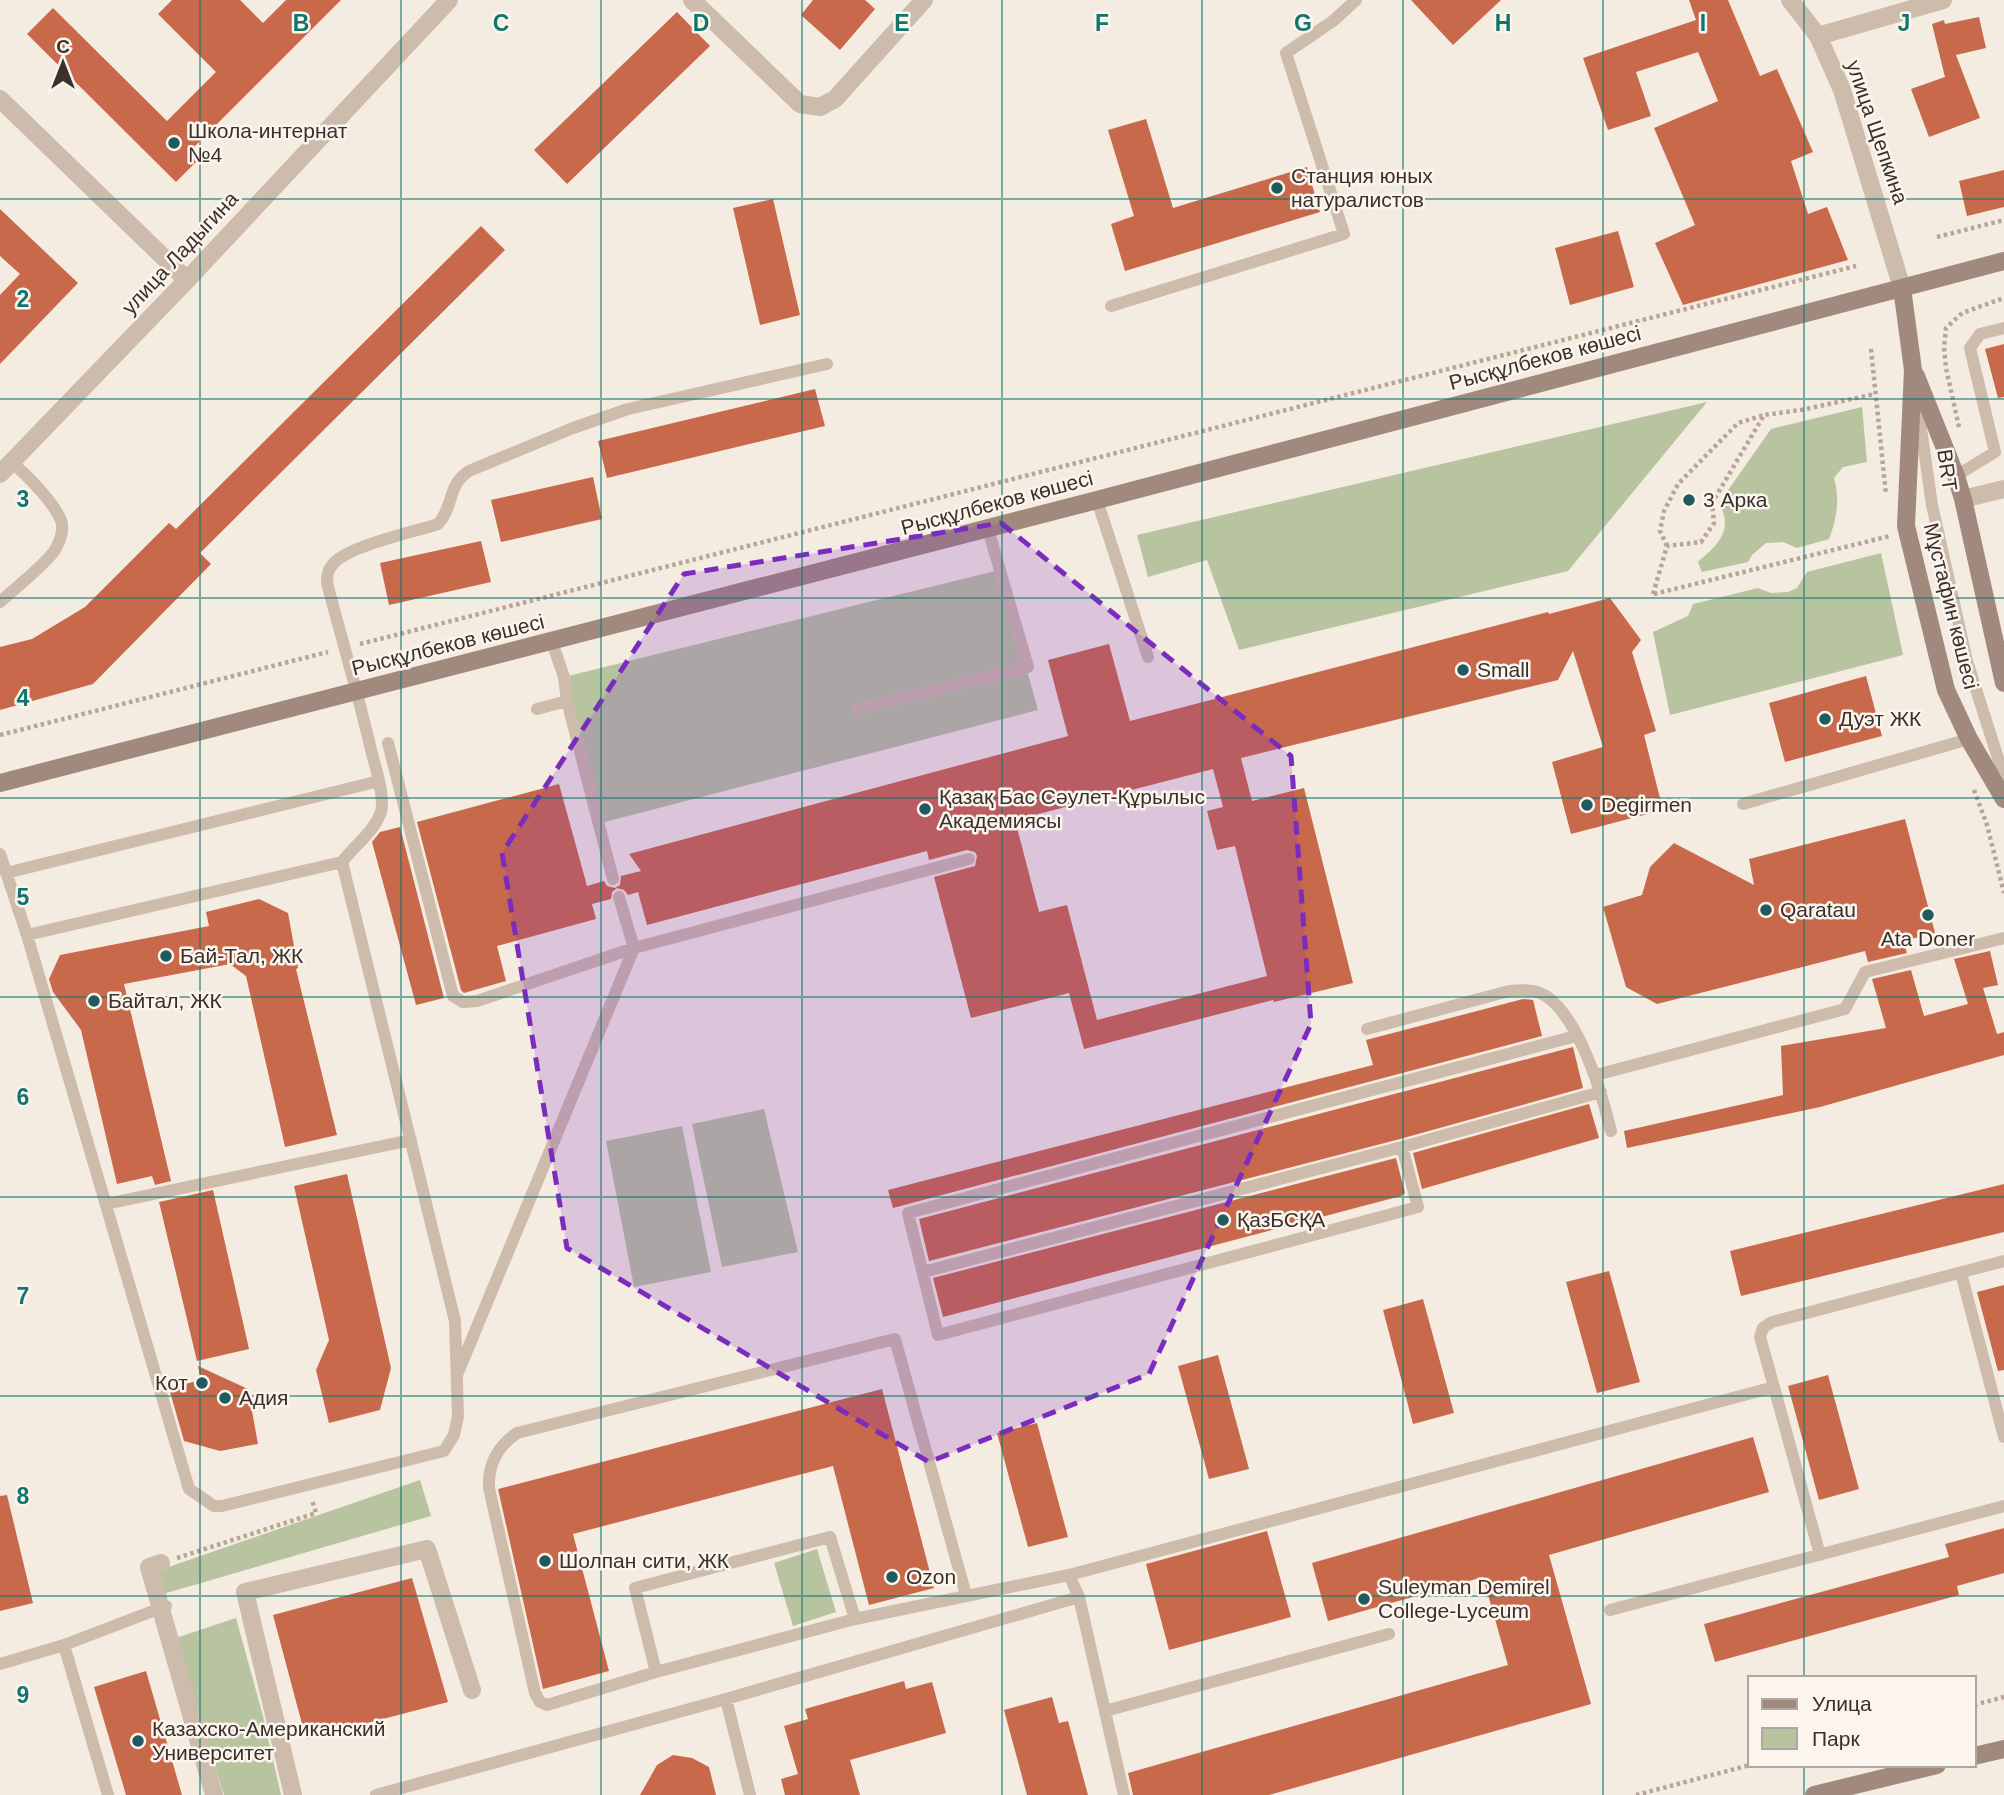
<svg xmlns="http://www.w3.org/2000/svg" width="2004" height="1795" viewBox="0 0 2004 1795" font-family="Helvetica,sans-serif">
  <style>
    .green { fill: #b8c4a0 }
    .building { fill: #c8694b; fill-rule: evenodd }
    .lines { fill: none; stroke-linecap: round; stroke-linejoin: round }
    .path { stroke: #b9a596; stroke-width: 4.5; stroke-dasharray: 3.5 3.5; stroke-linecap: butt }
    .lane { stroke: #cdbbac; stroke-width: 12 }
    .street { stroke: #cdbbac; stroke-width: 18 }
    .secondary { stroke: #a18a7d; stroke-width: 18 }
    .marked { fill: #7b2cbf; fill-opacity: 0.2; stroke: #7b2cbf; stroke-width: 5; stroke-dasharray: 14 9; stroke-linejoin: round }
    .grid { fill: none; stroke: #0f766e; stroke-width: 2; stroke-opacity: 0.55 }
    .poi-dot { fill: #1f5a5e; stroke: #fbf5ee; stroke-width: 2.5 }
    .labels { text-anchor: middle; stroke-width: 5; stroke-linejoin: round; paint-order: stroke }
    .poi-label { font-size: 21px; fill: #3b302b; stroke: #fbf5ee; text-anchor: start }
    .street-label { font-size: 21px; fill: #3b302b; stroke: #fbf5ee }
    .grid-label { font-size: 23px; text-anchor: middle; font-weight: bold; fill: #0f766e; stroke: #fbf5ee; stroke-width: 5; stroke-linejoin: round; paint-order: stroke }
  </style>
  <rect width="100%" height="100%" fill="#f4ebe1"/>
  <path class="green" d="M 1707,402 L 1568,571 L 1239,650 L 1207,560 L 1148,577 L 1137,535 Z
    M 1862,407 L 1867,462 L 1843,467 L 1834,478 C 1840,500 1837,518 1829,539 L 1797,548 L 1783,542 L 1766,543 L 1752,555 L 1748,562 L 1702,572 L 1698,562 C 1718,545 1734,530 1719,503 L 1771,429 Z
    M 1881,553 L 1903,655 L 1670,715 L 1653,632 L 1688,616 L 1693,604 L 1758,588 L 1771,593 L 1788,592 L 1797,588 L 1807,572 Z
    M 999,570 L 1038,710 L 601,823 L 564,677 Z
    M 764,1109 L 798,1252 L 722,1267 L 692,1124 Z
    M 682,1126 L 711,1272 L 634,1287 L 606,1141 Z
    M 420,1480 L 431,1516 L 163,1594 L 157,1571 Z
    M 817,1549 L 836,1612 L 793,1626 L 774,1563 Z
    M 236,1618 L 263,1716 L 281,1795 L 224,1795 L 176,1638 Z"/>
  <path class="building" d="M 172,0 L 240,0 L 263,23 L 286,0 L 341,0 L 191,150 L 199,159 L 176,182 L 27,34 L 53,8 L 167,121 L 216,72 L 158,14 Z
    M 813,0 L 865,0 L 875,9 L 840,50 L 801,15 Z
    M 1411,0 L 1501,0 L 1453,45 Z
    M 1689,0 L 1728,0 L 1760,76 L 1777,69 L 1813,152 L 1791,161 L 1808,214 L 1827,207 L 1848,260 L 1683,305 L 1655,243 L 1695,225 L 1654,128 L 1718,101 L 1698,52 L 1636,72 L 1651,116 L 1608,130 L 1583,58 L 1696,20 Z
    M 677,12 L 710,46 L 567,184 L 534,150 Z
    M 1979,17 L 1986,48 L 1956,55 L 1980,118 L 1929,137 L 1911,89 L 1945,77 L 1932,24 L 1944,20 L 1945,24 Z
    M 1146,119 L 1173,208 L 1307,167 L 1320,212 L 1125,271 L 1111,224 L 1134,216 L 1108,130 Z
    M 2004,170 L 2004,207 L 1967,216 L 1959,181 Z
    M 773,199 L 800,315 L 760,325 L 733,208 Z
    M 0,209 L 78,283 L 0,364 L 0,295 L 20,274 L 0,256 Z
    M 481,226 L 505,250 L 200,553 L 211,564 L 93,684 L 0,710 L 0,647 L 32,639 L 85,607 L 169,523 L 176,529 Z
    M 1618,231 L 1634,287 L 1570,305 L 1555,248 Z
    M 2004,344 L 2004,397 L 1998,398 L 1985,349 Z
    M 815,389 L 825,426 L 607,478 L 598,441 Z
    M 593,477 L 602,519 L 501,542 L 491,500 Z
    M 481,541 L 491,582 L 389,605 L 380,563 Z
    M 1610,598 L 1641,640 L 1632,652 L 1656,731 L 1644,735 L 1663,810 L 1571,834 L 1552,762 L 1603,747 L 1573,651 L 1558,680 L 1241,758 L 1252,801 L 1304,788 L 1353,983 L 1274,1002 L 1273,1000 L 1084,1049 L 1069,993 L 971,1018 L 934,877 L 975,866 L 977,856 L 975,852 L 967,850 L 929,860 L 927,851 L 647,925 L 638,892 L 628,895 L 624,890 L 617,888 L 612,892 L 611,899 L 592,904 L 596,919 L 497,946 L 506,981 L 464,993 L 461,990 L 417,822 L 559,784 L 587,886 L 604,881 L 607,886 L 615,888 L 620,885 L 621,876 L 641,871 L 629,854 L 1068,736 L 1048,660 L 1109,644 L 1130,721 L 1548,612 L 1549,614 ZM 1213,769 L 1223,807 L 1207,811 L 1217,850 L 1235,846 L 1267,976 L 1097,1020 L 1067,905 L 1039,912 L 1015,820 Z
    M 1866,676 L 1882,736 L 1785,762 L 1769,703 Z
    M 1905,819 L 1935,933 L 1903,941 L 1907,953 L 1868,962 L 1865,951 L 1657,1004 L 1626,987 L 1603,907 L 1642,895 L 1650,867 L 1674,843 L 1754,885 L 1749,859 Z
    M 400,827 L 444,998 L 416,1005 L 372,842 L 380,832 Z
    M 259,899 L 288,913 L 298,968 L 296,969 L 337,1135 L 285,1147 L 246,976 L 230,964 L 124,984 L 171,1181 L 155,1185 L 152,1176 L 117,1184 L 81,1030 L 53,992 L 49,979 L 60,955 L 209,926 L 206,912 Z
    M 1990,951 L 1998,985 L 1983,988 L 1997,1034 L 2004,1032 L 2004,1055 L 1820,1107 L 1627,1148 L 1624,1131 L 1783,1095 L 1781,1046 L 1886,1028 L 1872,979 L 1911,970 L 1924,1016 L 1968,1004 L 1954,959 Z
    M 1523,999 L 1533,1000 L 1542,1036 L 893,1208 L 888,1190 L 1373,1065 L 1366,1040 Z
    M 1573,1047 L 1583,1088 L 1400,1139 L 929,1261 L 919,1219 Z
    M 1589,1104 L 1599,1138 L 1422,1189 L 1413,1153 Z
    M 1396,1158 L 1405,1193 L 1401,1196 L 943,1317 L 933,1278 Z
    M 347,1174 L 391,1368 L 380,1410 L 329,1423 L 316,1370 L 329,1340 L 294,1186 Z
    M 2004,1184 L 2004,1232 L 1741,1296 L 1730,1251 Z
    M 213,1190 L 249,1349 L 197,1361 L 159,1202 Z
    M 1609,1271 L 1640,1382 L 1597,1393 L 1566,1282 Z
    M 2004,1285 L 2004,1370 L 1998,1371 L 1977,1292 Z
    M 1423,1299 L 1454,1413 L 1413,1424 L 1383,1310 Z
    M 1218,1355 L 1249,1469 L 1209,1479 L 1178,1366 Z
    M 198,1366 L 248,1389 L 258,1444 L 220,1451 L 184,1441 L 169,1388 L 201,1380 Z
    M 1828,1375 L 1859,1489 L 1819,1500 L 1788,1386 Z
    M 882,1389 L 934,1588 L 869,1605 L 833,1466 L 573,1534 L 609,1671 L 543,1689 L 498,1489 Z
    M 1037,1423 L 1068,1537 L 1028,1547 L 997,1433 Z
    M 1753,1437 L 1769,1492 L 1549,1555 L 1591,1704 L 1269,1795 L 1133,1795 L 1128,1773 L 1508,1665 L 1483,1577 L 1328,1621 L 1312,1563 Z
    M 7,1495 L 33,1603 L 0,1611 L 0,1496 Z
    M 2004,1528 L 2004,1573 L 1957,1586 L 1959,1595 L 1715,1662 L 1704,1624 L 1949,1557 L 1945,1544 Z
    M 1267,1531 L 1291,1617 L 1169,1650 L 1146,1564 Z
    M 412,1578 L 448,1702 L 306,1739 L 273,1615 Z
    M 146,1671 L 182,1795 L 126,1795 L 94,1687 Z
    M 904,1681 L 906,1689 L 932,1682 L 946,1733 L 850,1760 L 860,1795 L 785,1795 L 781,1779 L 798,1774 L 784,1726 L 808,1719 L 805,1709 Z
    M 1052,1697 L 1059,1723 L 1068,1721 L 1088,1795 L 1027,1795 L 1004,1710 Z
    M 673,1755 L 692,1758 L 709,1767 L 716,1795 L 640,1795 L 657,1765 Z"/>
  <g class="lines">
    <path class="path" d="M 1937,237 L 2004,220
      M 1871,349 L 1886,495
      M 1959,427 L 1946,368 L 1944,348 L 1946,328 L 1962,313 L 2004,298
      M 1667,546 L 1660,531 L 1664,511 L 1678,484 L 1738,423 L 1764,415
      M 1653,594 L 1667,546 L 1701,542 L 1714,523 L 1712,503 L 1764,415 L 1801,410 L 1875,394
      M 1654,594 L 1890,536
      M 360,644 L 1856,266
      M 0,735 L 328,652
      M 1974,790 L 1987,825 L 2004,893
      M 177,1558 L 316,1513 L 312,1500
      M 1974,1705 L 2004,1697
      M 1636,1795 L 1750,1765"/>
    <path class="lane" d="M 1111,306 L 1344,234 L 1286,53 L 1333,21 L 1356,0
      M 1917,401 L 1932,505 L 1967,661 L 2004,777
      M 1956,476 L 1995,452 L 1970,348 L 1980,334 L 2004,328
      M 1097,500 L 1148,657
      M 0,602 C 14,589 46,564 55,550 C 59,543 63,532 62,524 C 58,506 26,474 11,462
      M 552,642 L 564,677 L 567,701 L 613,879
      M 537,709 L 567,701
      M 857,709 L 1028,667 L 988,529
      M 388,743 L 453,996 L 463,1002 L 477,1001 L 634,948
      M 1743,804 L 1969,739
      M 0,854 L 27,935 L 342,862 L 455,1321 L 458,1416 L 454,1435 L 444,1451 L 222,1506 L 214,1506 L 189,1489 L 27,935
      M 342,862 C 354,846 374,832 381,812 C 385,798 376,768 372,754 C 359,697 342,640 327,583 C 327,575 328,569 334,563 C 349,546 414,532 438,524 C 454,507 447,485 469,471 L 573,428 L 628,409 L 827,364
      M 6,873 L 379,781
      M 619,897 L 634,948 L 969,859
      M 1367,1029 L 1509,991 C 1522,990 1535,989 1546,996 C 1580,1019 1602,1094 1611,1131
      M 1596,1075 L 1845,1009 L 1865,972 L 2004,938
      M 1402,1147 L 1418,1207 L 938,1335 L 908,1213 L 1576,1036
      M 106,1204 L 411,1140
      M 923,1272 L 1402,1147 L 1601,1092
      M 1961,1273 L 2004,1437
      M 457,1375 L 634,948
      M 1774,1387 L 1760,1337 L 1763,1328 L 1772,1322 L 2004,1261
      M 966,1595 L 895,1339 L 517,1433 C 498,1446 488,1465 489,1488 L 535,1693 L 540,1702 L 547,1705 L 656,1672 L 855,1619 L 1069,1575
      M 1610,1610 L 2004,1506
      M 64,1645 L 108,1795
      M 0,1664 L 64,1645 L 166,1606
      M 656,1672 L 635,1588 L 830,1537 L 855,1619
      M 726,1699 L 1079,1597
      M 1105,1711 L 1389,1634
      M 376,1795 L 726,1699 L 750,1795
      M 1124,1795 L 1079,1597 L 1069,1575 L 1774,1387 L 1820,1555"/>
    <path class="street" d="M 692,0 L 800,104 L 820,107 L 835,99 L 924,0
      M 1790,0 L 1818,36 L 1842,90 L 1902,288
      M 1818,36 L 1943,0
      M 0,99 L 187,280
      M 0,474 L 187,280 L 449,0
      M 1963,499 L 2004,489
      M 161,1563 L 149,1567 L 214,1795
      M 293,1795 L 245,1592 L 427,1549 L 472,1690"/>
    <path class="secondary" d="M 1902,288 L 1913,370 L 1906,526 L 1946,690 L 1969,739 L 2004,799
      M 1916,376 L 1956,476 L 1963,499 L 2004,683
      M 0,783 L 1097,500 L 2004,261
      M 1974,1756 L 2004,1749
      M 1814,1795 L 1937,1765"/>
  </g>
  <path class="marked" d="M 1001,523 L 1291,756 L 1311,1024 L 1149,1374 L 929,1462 L 567,1248 L 502,853 L 684,574 Z"/>
  <path class="grid" d="M 200,0 L 200,1795M 401,0 L 401,1795M 601,0 L 601,1795M 802,0 L 802,1795M 1002,0 L 1002,1795M 1202,0 L 1202,1795M 1403,0 L 1403,1795M 1603,0 L 1603,1795M 1804,0 L 1804,1678M 0,199 L 2004,199M 0,399 L 2004,399M 0,598 L 2004,598M 0,798 L 2004,798M 0,997 L 2004,997M 0,1197 L 2004,1197M 0,1396 L 2004,1396M 0,1596 L 2004,1596M 1804,1765 L 1804,1795"/>
  <g class="poi-dot">
    <circle cx="174" cy="143" r="7"/>
    <circle cx="1277" cy="188" r="7"/>
    <circle cx="1689" cy="500" r="7"/>
    <circle cx="1463" cy="670" r="7"/>
    <circle cx="1825" cy="719" r="7"/>
    <circle cx="1587" cy="805" r="7"/>
    <circle cx="925" cy="809" r="7"/>
    <circle cx="1766" cy="910" r="7"/>
    <circle cx="1928" cy="915" r="7"/>
    <circle cx="166" cy="956" r="7"/>
    <circle cx="94" cy="1001" r="7"/>
    <circle cx="1223" cy="1220" r="7"/>
    <circle cx="202" cy="1383" r="7"/>
    <circle cx="225" cy="1398" r="7"/>
    <circle cx="545" cy="1561" r="7"/>
    <circle cx="892" cy="1577" r="7"/>
    <circle cx="1364" cy="1599" r="7"/>
    <circle cx="138" cy="1741" r="7"/>
  </g>
  <g class="labels">
    <g class="poi-label">
      <text x="188" y="138">Школа-интернат<tspan x="188" dy="24">№4</tspan></text>
      <text x="1291" y="183">Станция юных<tspan x="1291" dy="24">натуралистов</tspan></text>
      <text x="1703" y="507">3 Арка</text>
      <text x="1477" y="677">Small</text>
      <text x="1839" y="726">Дуэт ЖК</text>
      <text x="939" y="804">Қазақ Бас Сәулет-Құрылыс<tspan x="939" dy="24">Академиясы</tspan></text>
      <text x="1601" y="812">Degirmen</text>
      <text x="1780" y="917">Qaratau</text>
      <text x="1928" y="946" text-anchor="middle">Ata Doner</text>
      <text x="180" y="963">Бай-Тал, ЖК</text>
      <text x="108" y="1008">Байтал, ЖК</text>
      <text x="1237" y="1227">ҚазБСҚА</text>
      <text x="188" y="1390" text-anchor="end">Кот</text>
      <text x="239" y="1405">Адия</text>
      <text x="559" y="1568">Шолпан сити, ЖК</text>
      <text x="906" y="1584">Ozon</text>
      <text x="1378" y="1594">Suleyman Demirel<tspan x="1378" dy="24">College-Lyceum</tspan></text>
      <text x="152" y="1736">Казахско-Американский<tspan x="152" dy="24">Университет</tspan></text>
    </g>
    <g class="street-label">
      <text transform="translate(1877 132) rotate(71)" y="7">улица Щепкина</text>
      <text transform="translate(180 253) rotate(-47)" y="7">улица Ладыгина</text>
      <text transform="translate(1545 358) rotate(-15)" y="7">Рысқұлбеков көшесі</text>
      <text transform="translate(1947 470) rotate(82)" y="7">BRT</text>
      <text transform="translate(997 503) rotate(-15)" y="7">Рысқұлбеков көшесі</text>
      <text transform="translate(1951 606) rotate(76)" y="7">Мұстафин көшесі</text>
      <text transform="translate(448 645) rotate(-14)" y="7">Рысқұлбеков көшесі</text>
    </g>
  </g>
  <g class="grid-label">
    <text x="301" y="31">B</text>
    <text x="501" y="31">C</text>
    <text x="701" y="31">D</text>
    <text x="902" y="31">E</text>
    <text x="1102" y="31">F</text>
    <text x="1303" y="31">G</text>
    <text x="1503" y="31">H</text>
    <text x="1703" y="31">I</text>
    <text x="1904" y="31">J</text>
    <text x="23" y="307">2</text>
    <text x="23" y="507">3</text>
    <text x="23" y="706">4</text>
    <text x="23" y="905">5</text>
    <text x="23" y="1105">6</text>
    <text x="23" y="1304">7</text>
    <text x="23" y="1504">8</text>
    <text x="23" y="1703">9</text>
  </g>
  <rect x="1748" y="1676" width="228" height="91" fill="#fbf5ee" stroke="#aea6a0" stroke-width="2"/>
  <rect x="1762" y="1699" width="35" height="10" fill="#a18a7d" stroke="#aea6a0" stroke-width="2"/>
  <text x="1812" y="1711" font-size="21" fill="#3b302b">Улица</text>
  <rect x="1762" y="1728" width="35" height="21" fill="#b8c4a0" stroke="#aea6a0" stroke-width="2"/>
  <text x="1812" y="1746" font-size="21" fill="#3b302b">Парк</text>
  <g transform="translate(63 63)" stroke="#fbf5ee" stroke-width="5" paint-order="stroke">
  <path d="M0-5L12 26L0 18L-12 26Z" fill="#3b302b"/>
  <text y="-10" font-size="19" font-weight="bold" text-anchor="middle" fill="#3b302b">С</text>
  </g>
</svg>
